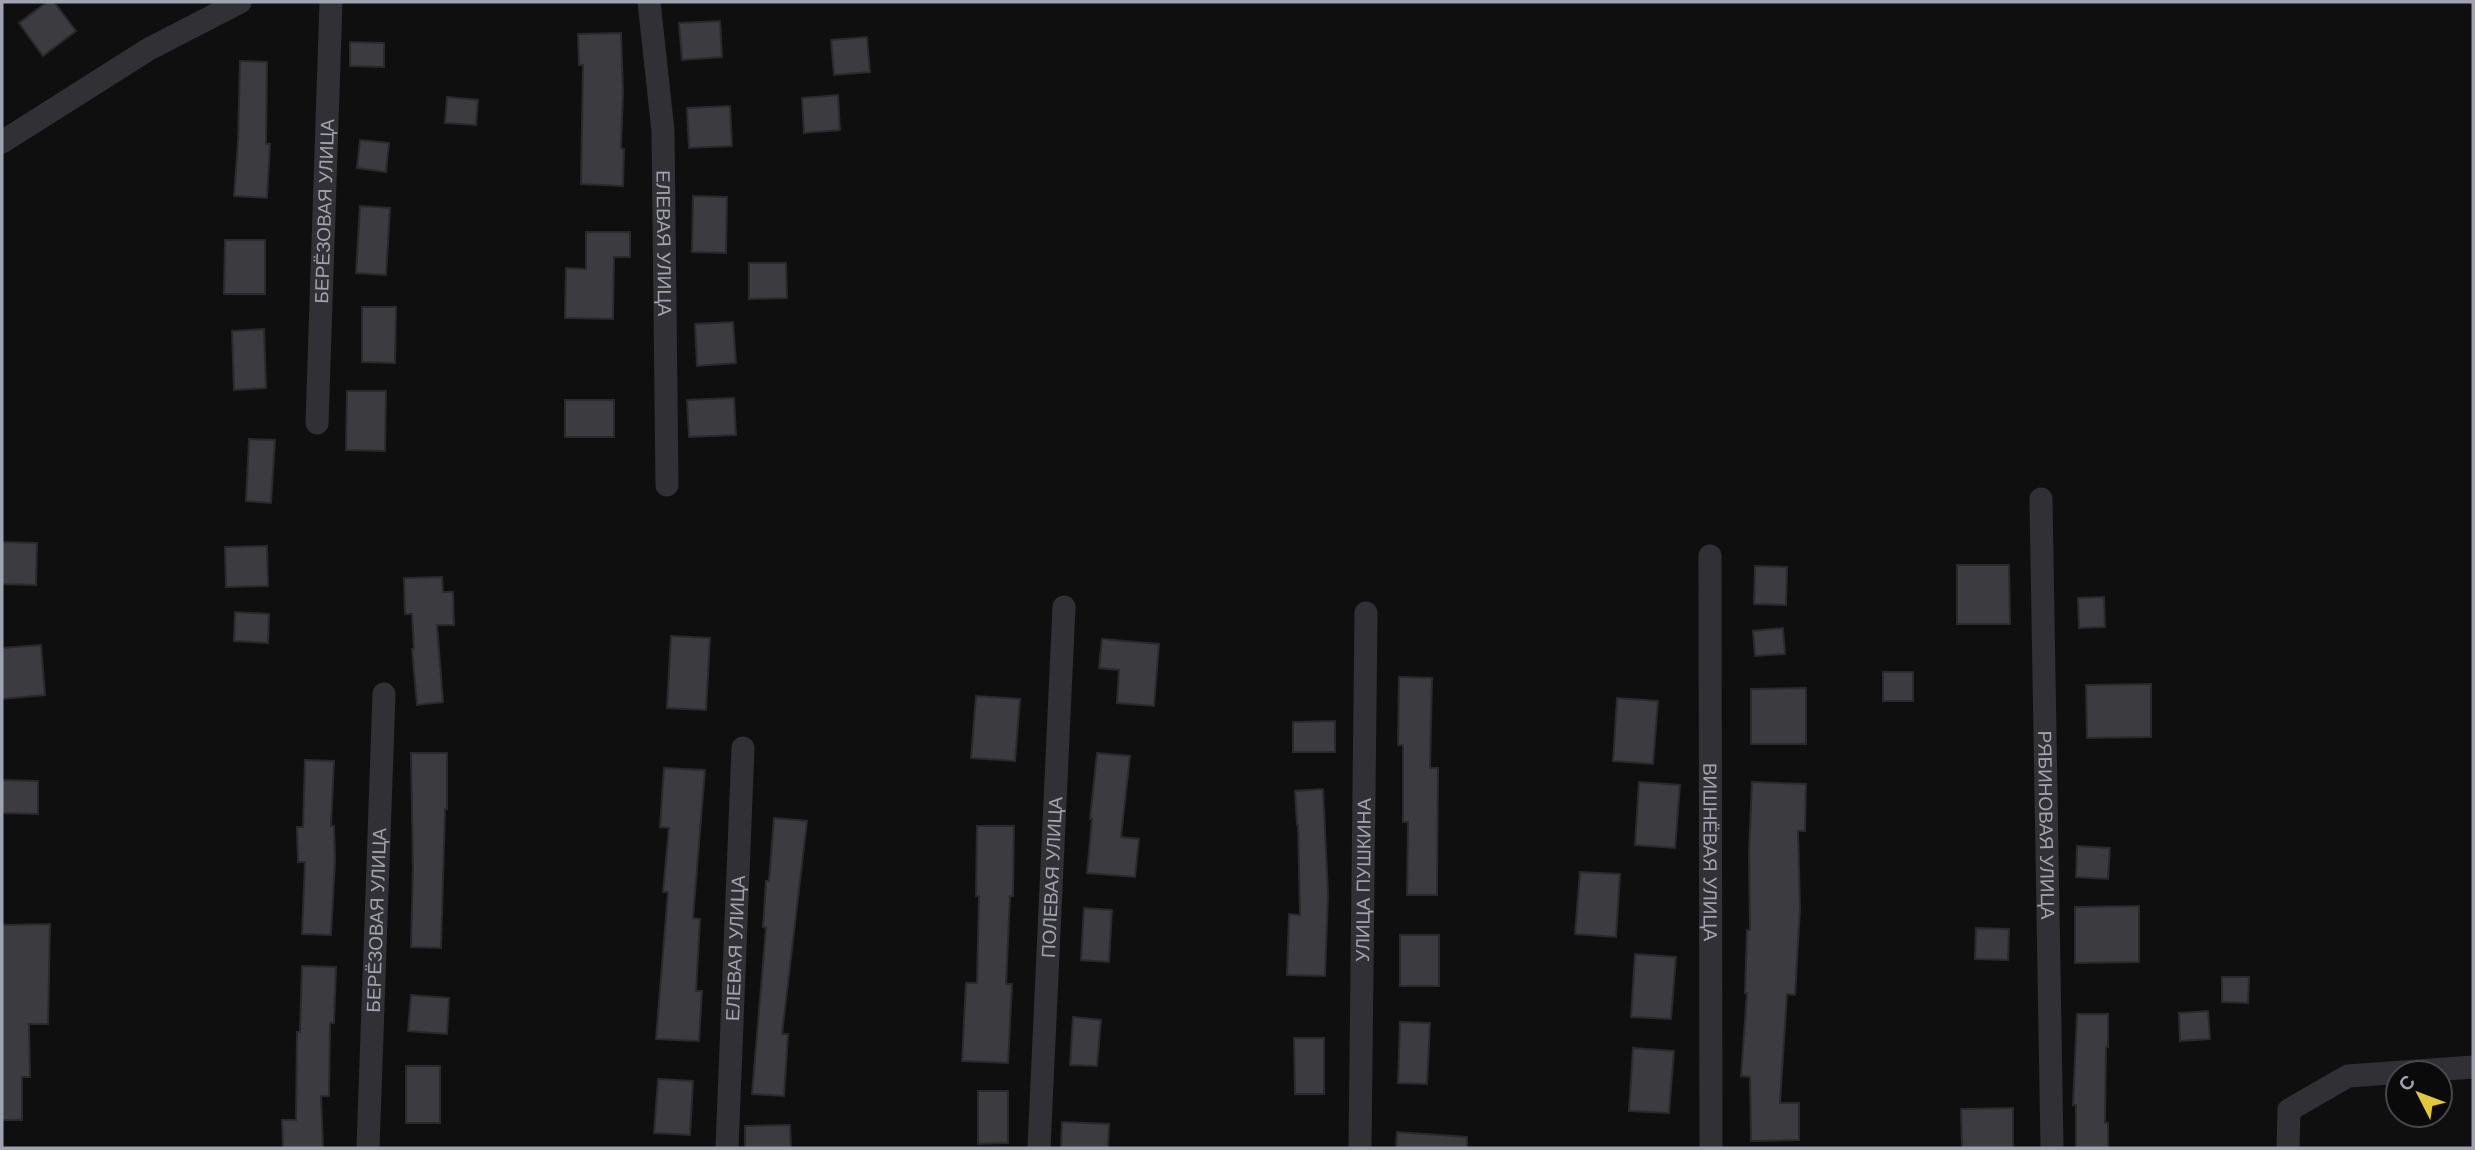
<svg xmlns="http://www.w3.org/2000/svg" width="2475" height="1150" viewBox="0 0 2475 1150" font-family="Helvetica,sans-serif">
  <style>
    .building { fill: #3c3c40; stroke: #2a292c; stroke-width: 2 }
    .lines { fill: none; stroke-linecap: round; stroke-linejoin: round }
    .minor { stroke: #313135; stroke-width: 23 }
    .labels { text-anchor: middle; stroke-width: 7; stroke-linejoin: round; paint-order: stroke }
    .street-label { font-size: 19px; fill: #a2a3b0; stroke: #0b0a0b }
  </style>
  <rect width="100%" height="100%" fill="#100f10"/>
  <path class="building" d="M 47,2 L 54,2 L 76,31 L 43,56 L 19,23 Z
    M 720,21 L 722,57 L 682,60 L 679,23 Z
    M 621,33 L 623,92 L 621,148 L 624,149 L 623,186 L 581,184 L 583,65 L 579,65 L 578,34 Z
    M 867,37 L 870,72 L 834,75 L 831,40 Z
    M 350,42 L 384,43 L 384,67 L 350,66 Z
    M 240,61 L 267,62 L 266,144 L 270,144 L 267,198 L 234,196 L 238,142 Z
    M 838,95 L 840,130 L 804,133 L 802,98 Z
    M 447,97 L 478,100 L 476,125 L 445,123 Z
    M 730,106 L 732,146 L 689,148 L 687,108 Z
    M 360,140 L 389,143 L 386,172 L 357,168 Z
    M 693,196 L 727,197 L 726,253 L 692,252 Z
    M 360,206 L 390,208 L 386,275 L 356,273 Z
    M 586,232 L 630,232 L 630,257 L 614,257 L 613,319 L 565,318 L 566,268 L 586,269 Z
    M 225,240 L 265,240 L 265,294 L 224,294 Z
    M 749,263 L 786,263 L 787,298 L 749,299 Z
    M 362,307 L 396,307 L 395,363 L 362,362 Z
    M 733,322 L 736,363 L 697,366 L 695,324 Z
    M 264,329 L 266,388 L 234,390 L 232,331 Z
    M 347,391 L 386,391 L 385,451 L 346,450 Z
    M 734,398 L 736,435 L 689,437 L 687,400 Z
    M 565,400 L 614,400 L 614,437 L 565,437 Z
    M 249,439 L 275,440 L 271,503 L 246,501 Z
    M 2,542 L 37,543 L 36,585 L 2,584 Z
    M 267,546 L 268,586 L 226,587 L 225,547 Z
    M 1957,565 L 2009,565 L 2010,624 L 1957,624 Z
    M 1755,566 L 1787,567 L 1786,605 L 1754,604 Z
    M 442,577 L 443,592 L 453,592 L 454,625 L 437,625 L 443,702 L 417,705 L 412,649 L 414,649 L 412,614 L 405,614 L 404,578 Z
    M 2104,597 L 2105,627 L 2079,628 L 2078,598 Z
    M 235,612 L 269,614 L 268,643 L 234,641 Z
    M 1783,628 L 1785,654 L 1755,656 L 1753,631 Z
    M 671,636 L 710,638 L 706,710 L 667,708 Z
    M 1102,639 L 1159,644 L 1154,706 L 1117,703 L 1119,670 L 1099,668 Z
    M 41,645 L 45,695 L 2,699 L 2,648 Z
    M 1883,672 L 1913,672 L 1913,701 L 1883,701 Z
    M 1399,677 L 1432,678 L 1430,768 L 1438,768 L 1437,895 L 1407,895 L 1408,822 L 1403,822 L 1403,745 L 1398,745 Z
    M 2151,684 L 2151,737 L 2087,738 L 2086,685 Z
    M 1806,688 L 1806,744 L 1751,744 L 1751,689 Z
    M 976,696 L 1020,699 L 1015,761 L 971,758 Z
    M 1617,698 L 1658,701 L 1653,764 L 1613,761 Z
    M 1335,721 L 1335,752 L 1293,752 L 1293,722 Z
    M 411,753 L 447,753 L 447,809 L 445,809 L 441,948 L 411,947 L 413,869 Z
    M 1097,753 L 1130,756 L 1121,837 L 1139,839 L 1135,877 L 1087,873 L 1092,819 L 1090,819 Z
    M 305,760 L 334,761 L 331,826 L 334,826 L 335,861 L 331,935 L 302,934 L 305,862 L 298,862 L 297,827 L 303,827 Z
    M 664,768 L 705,770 L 693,918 L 700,919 L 696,991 L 702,991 L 699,1041 L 656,1039 L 668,892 L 663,892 L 669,828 L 660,827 Z
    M 2,780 L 38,781 L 38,814 L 2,813 Z
    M 1639,782 L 1680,785 L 1675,848 L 1635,845 Z
    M 1752,782 L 1806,784 L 1805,831 L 1798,831 L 1800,909 L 1795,995 L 1787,994 L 1780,1103 L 1799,1103 L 1799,1140 L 1751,1141 L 1750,1077 L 1741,1076 L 1747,993 L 1745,993 L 1747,930 L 1750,930 L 1749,852 Z
    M 1323,789 L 1328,894 L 1325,976 L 1287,975 L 1289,914 L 1300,915 L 1298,825 L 1297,825 L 1295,791 Z
    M 774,818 L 807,821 L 782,1034 L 788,1034 L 784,1096 L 752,1094 L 766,928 L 763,927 L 766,881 L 769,881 Z
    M 977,826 L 1014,826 L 1013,896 L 1010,896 L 1006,984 L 1012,984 L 1008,1063 L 962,1061 L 966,983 L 977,983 L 979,896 L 976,896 Z
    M 2077,846 L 2110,848 L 2108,879 L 2076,877 Z
    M 1580,872 L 1620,874 L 1616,937 L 1575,934 Z
    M 2139,906 L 2139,962 L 2075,963 L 2075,907 Z
    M 1084,908 L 1112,910 L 1109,962 L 1081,960 Z
    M 50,924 L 48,1024 L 29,1024 L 30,1077 L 22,1077 L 22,1120 L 2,1120 L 2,925 Z
    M 1976,928 L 2009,929 L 2008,960 L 1975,959 Z
    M 1400,935 L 1439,935 L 1439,986 L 1400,986 Z
    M 1635,954 L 1676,957 L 1671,1019 L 1631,1017 Z
    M 302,966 L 336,967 L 334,1023 L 330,1023 L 329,1096 L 321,1096 L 323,1148 L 283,1148 L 282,1120 L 296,1120 L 297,1032 L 300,1032 Z
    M 2222,977 L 2249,977 L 2248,1003 L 2222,1002 Z
    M 411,995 L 449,998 L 447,1034 L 408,1031 Z
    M 2208,1011 L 2210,1039 L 2180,1041 L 2179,1013 Z
    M 2077,1014 L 2108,1014 L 2108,1047 L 2106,1047 L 2105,1123 L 2108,1123 L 2108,1148 L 2076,1148 L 2076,1105 L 2073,1105 Z
    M 1073,1017 L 1101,1020 L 1097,1066 L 1070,1065 Z
    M 1400,1022 L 1430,1023 L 1427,1084 L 1398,1083 Z
    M 1294,1038 L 1324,1038 L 1324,1094 L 1295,1094 Z
    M 1633,1048 L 1674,1051 L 1669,1113 L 1629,1111 Z
    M 406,1066 L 440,1066 L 440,1123 L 406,1123 Z
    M 658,1079 L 693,1081 L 690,1135 L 654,1133 Z
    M 978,1091 L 1008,1091 L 1008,1143 L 978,1144 Z
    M 2013,1108 L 2013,1148 L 1962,1148 L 1961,1109 Z
    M 1062,1122 L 1109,1124 L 1108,1148 L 1061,1148 Z
    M 790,1125 L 791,1148 L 745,1148 L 745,1126 Z
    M 1397,1132 L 1467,1137 L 1467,1148 L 1396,1148 Z"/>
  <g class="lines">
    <g class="minor">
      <path id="s1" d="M 649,2 L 663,131 L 667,485"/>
      <path d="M 2,142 L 149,49 L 240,2"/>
      <path id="s2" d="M 317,423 L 331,2"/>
      <path id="s3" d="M 2041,499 L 2052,1148"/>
      <path id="s4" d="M 1710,556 L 1711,1148"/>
      <path id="s5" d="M 368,1148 L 384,694"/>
      <path id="s6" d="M 727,1148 L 743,748"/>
      <path id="s7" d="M 1039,1148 L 1064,607"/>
      <path id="s8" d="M 1360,1148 L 1366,613"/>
      <path d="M 2288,1148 L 2289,1110 L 2348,1076 L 2473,1067"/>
    </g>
  </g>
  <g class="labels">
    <g class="street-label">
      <text dy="7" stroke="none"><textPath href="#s2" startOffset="212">БЕРЁЗОВАЯ УЛИЦА</textPath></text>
      <text dy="7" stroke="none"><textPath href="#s1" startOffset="242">ЕЛЕВАЯ УЛИЦА</textPath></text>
      <text dy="7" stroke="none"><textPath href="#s3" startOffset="326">РЯБИНОВАЯ УЛИЦА</textPath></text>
      <text dy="7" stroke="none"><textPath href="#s4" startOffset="296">ВИШНЁВАЯ УЛИЦА</textPath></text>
      <text dy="7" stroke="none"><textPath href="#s7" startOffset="271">ПОЛЕВАЯ УЛИЦА</textPath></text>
      <text dy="7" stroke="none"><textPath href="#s8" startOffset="268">УЛИЦА ПУШКИНА</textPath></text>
      <text dy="7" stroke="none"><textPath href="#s5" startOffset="228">БЕРЁЗОВАЯ УЛИЦА</textPath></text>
      <text dy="7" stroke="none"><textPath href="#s6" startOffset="200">ЕЛЕВАЯ УЛИЦА</textPath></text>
    </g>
  </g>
  <rect width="2475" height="1150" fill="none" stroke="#a2a3b0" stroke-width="7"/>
  <g transform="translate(2419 1094) rotate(312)"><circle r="33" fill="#0b0a0b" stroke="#47474d" stroke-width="2"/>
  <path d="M0-5L12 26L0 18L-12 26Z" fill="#e2c736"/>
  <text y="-10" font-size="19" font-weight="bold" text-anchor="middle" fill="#a2a3b0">С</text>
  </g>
</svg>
